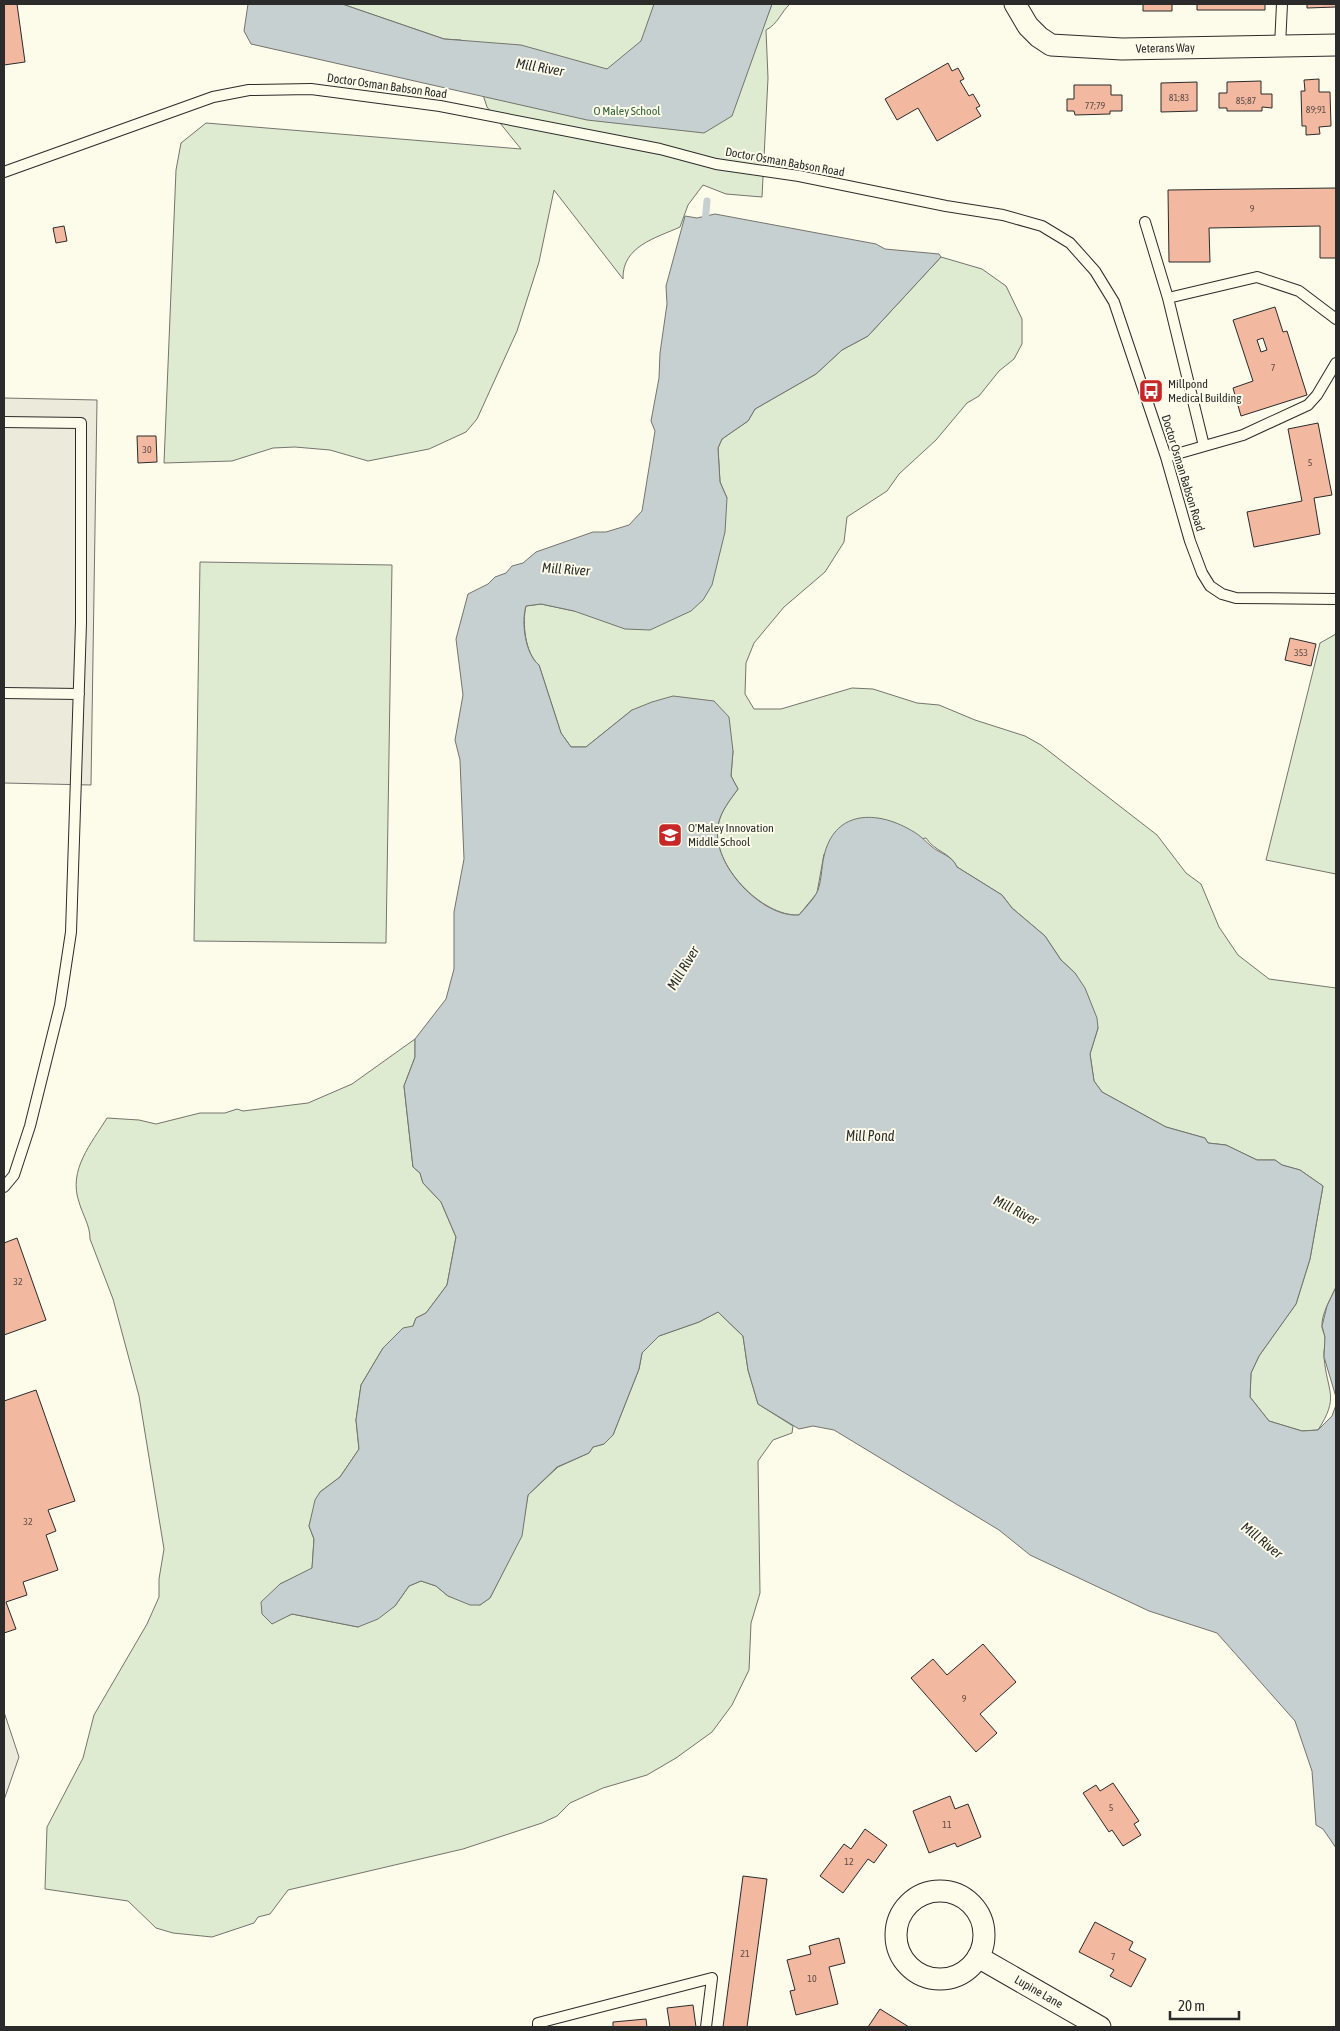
<svg xmlns="http://www.w3.org/2000/svg" width="1340" height="2031" viewBox="0 0 1340 2031" font-family="'Asap Condensed',sans-serif">
  <style>
    .green { fill: #deebd1; stroke: #74746e }
    .parking { fill: #eceadb; stroke: #74746e }
    .water { fill: #c7d0d0; stroke: #74746e }
    .lines { fill: none; stroke-linecap: round; stroke-linejoin: round }
    .stream { stroke: #c7d0d0; stroke-width: 7 }
    .building { fill: #f2b8a0; stroke: #2b2b2b; fill-rule: evenodd }
    .lane-casing { stroke: #2b2b2b; stroke-width: 12 }
    .street-casing { stroke: #2b2b2b; stroke-width: 23 }
    .lane { stroke: #fdfbea; stroke-width: 10 }
    .street { stroke: #fdfbea; stroke-width: 21 }
    .labels { text-anchor: middle; stroke-width: 4; stroke-linejoin: round; paint-order: stroke }
    .number-label { font-size: 10px; fill: #5d4e48 }
    .street-label { font-size: 12px; fill: #2b2b2b; stroke: #fdfbea }
    .park-label { font-size: 12px; fill: #34623c; stroke: #fdfbea }
    .poi-label { font-size: 12px; fill: #2b2b2b; stroke: #fdfbea; text-anchor: start }
    .water-label { font-size: 14px; font-style: italic; fill: #2b2b2b; stroke: #fdfbea }
  </style>
  <rect width="100%" height="100%" fill="#fdfbea"/>
  <path class="green" d="M 342,4 L 760,4 L 765,22 L 772,4 L 790,4 C 781,12 778,24 766,30 L 768,78 L 762,197 L 726,194 L 703,185 L 688,205 L 680,227 C 656,238 622,246 623,279 L 554,190 L 539,262 L 517,331 L 477,419 L 466,432 L 429,449 L 368,461 L 330,450 L 295,447 L 273,448 L 232,461 L 164,463 L 176,170 L 181,143 L 206,123 L 521,149 L 487,107 L 468,49 L 461,40 L 444,39 Z
    M 941,257 L 982,269 L 1006,286 L 1022,319 L 1022,344 L 1014,359 L 999,371 L 979,396 L 967,403 L 936,440 L 899,474 L 887,491 L 847,517 L 844,542 L 825,572 L 784,607 L 754,643 L 746,663 L 745,694 L 754,709 L 781,709 L 852,688 L 873,689 L 917,703 L 939,705 L 975,720 L 1025,736 L 1041,745 L 1157,835 L 1186,873 L 1201,884 L 1219,927 L 1238,955 L 1269,979 L 1336,988 L 1336,1287 C 1331,1298 1321,1314 1322,1327 C 1322,1330 1325,1334 1325,1338 C 1326,1344 1323,1351 1324,1357 C 1327,1393 1340,1396 1318,1430 L 1302,1431 L 1269,1421 L 1250,1397 L 1251,1373 L 1259,1356 L 1296,1304 L 1310,1259 L 1323,1186 L 1300,1170 L 1282,1165 L 1275,1160 L 1257,1160 L 1226,1145 L 1208,1143 L 1205,1138 L 1166,1127 L 1102,1092 L 1094,1081 L 1090,1054 L 1098,1028 L 1075,973 L 1061,960 L 1045,936 L 1012,908 L 1002,895 L 957,867 C 951,853 934,851 926,838 L 824,854 L 817,893 L 799,915 C 762,917 711,864 718,826 C 720,812 730,800 738,789 L 731,776 L 733,751 L 632,710 L 586,747 L 571,747 L 561,733 L 539,665 C 525,654 522,622 526,606 L 541,604 L 574,611 L 727,498 L 720,482 L 718,448 L 722,439 L 748,421 L 755,409 L 816,374 L 842,350 L 868,336 Z
    M 200,562 L 392,565 L 386,943 L 194,941 Z
    M 1336,634 L 1336,874 L 1266,860 L 1320,643 Z
    M 415,1039 L 415,1057 L 404,1086 L 413,1167 L 420,1173 L 423,1183 L 441,1202 L 456,1237 L 447,1285 L 426,1313 L 416,1318 L 413,1326 L 383,1348 L 361,1385 L 356,1420 L 359,1449 L 340,1477 L 320,1492 L 309,1526 L 314,1539 L 312,1569 L 280,1584 L 272,1623 L 292,1614 L 358,1627 L 395,1606 L 409,1586 L 421,1581 L 436,1586 L 448,1596 L 480,1605 L 490,1598 L 521,1536 L 528,1495 L 558,1467 L 589,1453 L 593,1447 L 604,1444 L 613,1435 L 639,1369 L 642,1353 L 659,1336 L 699,1322 L 718,1312 L 743,1336 L 748,1370 L 758,1404 L 793,1426 L 792,1433 L 773,1440 L 758,1461 L 760,1593 L 751,1623 L 749,1670 L 732,1705 L 712,1732 L 676,1758 L 647,1775 L 603,1788 L 570,1803 L 557,1816 L 542,1823 L 463,1849 L 288,1890 L 270,1914 L 258,1917 L 254,1923 L 212,1937 L 173,1933 L 156,1928 L 128,1901 L 45,1889 L 47,1827 L 83,1758 L 94,1715 L 147,1624 L 159,1597 L 159,1579 L 164,1549 L 139,1396 L 113,1299 L 90,1239 C 90,1225 83,1216 79,1202 C 68,1170 91,1144 107,1118 L 139,1120 L 156,1124 L 200,1113 L 225,1113 L 237,1109 L 243,1111 L 308,1103 L 352,1084 Z"/>
  <path class="parking" d="M 4,398 L 97,400 L 91,785 L 4,783 Z
    M 4,1712 L 19,1757 L 4,1800 Z"/>
  <path class="water" d="M 248,4 L 342,4 L 444,39 L 521,45 L 607,69 L 641,41 L 654,4 L 772,4 L 732,116 L 704,133 L 587,120 L 251,44 L 244,31 Z
    M 715,214 L 876,244 L 885,249 L 939,254 L 941,257 L 868,336 L 842,350 L 816,374 L 755,409 L 748,421 L 722,439 L 718,448 L 720,482 L 727,498 L 725,532 L 712,585 L 703,600 L 691,611 L 650,630 L 625,629 L 574,611 L 541,604 L 526,606 C 521,622 525,654 539,665 L 561,733 L 571,747 L 586,747 L 632,710 L 652,702 L 673,696 L 714,701 L 729,717 L 733,751 L 731,776 L 738,789 C 730,800 720,812 718,826 C 711,864 762,918 799,915 C 805,908 812,901 816,894 C 822,884 821,868 824,856 C 834,812 873,810 907,828 C 920,835 921,837 931,846 C 940,854 952,855 957,867 L 1002,895 L 1012,908 L 1045,936 L 1061,960 L 1075,973 L 1085,988 L 1097,1018 L 1098,1028 L 1090,1054 L 1094,1081 L 1102,1092 L 1166,1127 L 1205,1138 L 1208,1143 L 1226,1145 L 1257,1160 L 1275,1160 L 1282,1165 L 1300,1170 L 1323,1186 L 1310,1259 L 1296,1304 L 1259,1356 L 1251,1373 L 1250,1397 L 1269,1421 L 1302,1431 L 1318,1430 L 1332,1416 L 1336,1405 L 1336,1848 L 1323,1829 L 1316,1825 L 1312,1771 L 1295,1721 L 1217,1633 L 1149,1611 L 1030,1555 L 999,1530 L 834,1430 L 813,1426 L 799,1429 L 758,1404 L 748,1370 L 743,1336 L 718,1312 L 699,1322 L 659,1336 L 642,1353 L 639,1369 L 613,1435 L 604,1444 L 593,1447 L 589,1453 L 557,1467 L 528,1495 L 522,1536 L 490,1598 L 480,1605 L 470,1605 L 448,1596 L 436,1586 L 421,1581 L 409,1586 L 395,1606 L 378,1619 L 358,1627 L 292,1614 L 272,1624 L 262,1614 L 261,1602 L 280,1584 L 312,1568 L 314,1539 L 309,1526 L 315,1500 L 320,1492 L 340,1477 L 359,1449 L 356,1420 L 361,1385 L 383,1348 L 403,1328 L 413,1326 L 416,1318 L 426,1313 L 447,1285 L 456,1237 L 441,1202 L 423,1183 L 420,1173 L 413,1167 L 404,1086 L 415,1057 L 415,1039 L 446,999 L 454,969 L 454,912 L 464,859 L 460,760 L 455,740 L 463,695 L 456,639 L 468,594 L 488,584 L 495,577 L 506,573 L 512,566 L 523,563 L 536,552 L 593,532 L 606,532 L 629,525 L 642,511 L 655,431 L 651,421 L 659,378 L 660,353 L 667,304 L 666,286 L 685,216 L 697,218 Z
    M 1336,1287 L 1336,1397 L 1324,1357 L 1325,1337 L 1322,1326 L 1327,1306 Z"/>
  <g class="lines">
    <path class="stream" d="M 705,223 L 707,201"/>
  </g>
  <path class="building" d="M 4,4 L 17,4 L 25,62 L 4,65 Z
    M 1143,4 L 1172,4 L 1172,11 L 1143,11 Z
    M 1197,4 L 1265,4 L 1265,10 L 1197,10 Z
    M 1307,4 L 1336,4 L 1336,7 L 1307,8 Z
    M 948,63 L 952,71 L 958,68 L 964,79 L 960,81 L 969,96 L 973,94 L 980,106 L 976,108 L 981,116 L 937,141 L 918,108 L 897,120 L 885,99 Z
    M 1319,79 L 1319,92 L 1330,92 L 1331,126 L 1319,127 L 1320,134 L 1306,135 L 1306,126 L 1302,126 L 1301,91 L 1305,91 L 1304,80 Z
    M 1261,81 L 1261,94 L 1272,94 L 1272,108 L 1262,107 L 1262,111 L 1227,111 L 1227,108 L 1219,108 L 1219,93 L 1227,93 L 1227,82 Z
    M 1197,82 L 1197,111 L 1161,112 L 1161,83 Z
    M 1074,85 L 1111,85 L 1111,95 L 1122,95 L 1122,111 L 1110,111 L 1110,114 L 1075,115 L 1074,111 L 1067,111 L 1067,99 L 1074,99 Z
    M 1336,188 L 1336,258 L 1320,258 L 1320,226 L 1209,228 L 1210,262 L 1169,262 L 1168,190 Z
    M 64,226 L 67,241 L 56,243 L 53,228 Z
    M 1275,307 L 1283,332 L 1287,331 L 1307,395 L 1241,416 L 1233,388 L 1253,381 L 1233,320 ZM 1263,338 L 1267,350 L 1261,352 L 1257,340 Z
    M 1318,423 L 1332,495 L 1314,498 L 1320,534 L 1254,547 L 1247,512 L 1302,501 L 1288,429 Z
    M 137,436 L 156,436 L 157,462 L 138,463 Z
    M 1290,638 L 1316,644 L 1311,666 L 1285,660 Z
    M 17,1238 L 46,1320 L 4,1335 L 4,1243 Z
    M 36,1390 L 75,1501 L 48,1510 L 56,1531 L 46,1535 L 58,1570 L 23,1582 L 27,1595 L 6,1602 L 16,1629 L 4,1633 L 4,1401 Z
    M 983,1644 L 1016,1682 L 980,1714 L 997,1733 L 976,1752 L 911,1678 L 933,1659 L 947,1675 Z
    M 1113,1783 L 1139,1821 L 1134,1824 L 1141,1835 L 1123,1846 L 1112,1830 L 1109,1832 L 1083,1793 L 1096,1785 L 1100,1791 Z
    M 950,1796 L 955,1809 L 968,1804 L 981,1837 L 957,1847 L 955,1843 L 929,1853 L 913,1811 Z
    M 865,1829 L 887,1845 L 874,1863 L 868,1859 L 843,1893 L 820,1876 L 844,1844 L 851,1849 Z
    M 743,1876 L 767,1879 L 747,2027 L 723,2027 Z
    M 1095,1922 L 1133,1942 L 1129,1950 L 1146,1959 L 1131,1987 L 1110,1976 L 1114,1970 L 1079,1952 Z
    M 839,1938 L 845,1963 L 829,1967 L 838,2004 L 796,2015 L 790,1991 L 795,1990 L 787,1960 L 811,1954 L 809,1946 Z
    M 693,2005 L 696,2027 L 670,2027 L 667,2008 Z
    M 880,2009 L 909,2027 L 868,2027 Z
    M 646,2019 L 647,2027 L 613,2027 L 613,2022 Z"/>
  <g class="lines">
    <defs>
      <path id="lane" d="M 1280,46 L 1282,4
        M 4,172 L 213,97 L 249,90 L 311,89 L 440,106 L 660,149 L 716,164 L 799,176 L 946,206 L 1003,215 L 1042,226 L 1070,243 L 1095,271 L 1114,302 L 1166,457 L 1190,541 L 1202,573 L 1210,586 L 1222,594 L 1236,598 L 1336,599
        M 1145,222 L 1168,298 L 1204,446
        M 1168,298 L 1257,277 L 1299,291 L 1336,319
        M 4,422 L 81,423 L 81,623 L 71,932 L 60,1005 L 30,1126 L 14,1175 L 4,1187
        M 1166,457 L 1243,435 L 1308,405 L 1317,395 L 1336,363
        M 4,693 L 79,694
        M 538,2027 L 538,2023 L 712,1978 L 706,2027"/>
      <g id="street">
        <path id="s1" d="M 1015,4 L 1028,26 L 1039,37 L 1051,45 L 1122,49 L 1336,45"/>
        <circle cx="940" cy="1935" r="44"/>
        <path id="s2" d="M 978,1957 L 1100,2027"/>
      </g>
    </defs>
    <use href="#lane" class="lane-casing"/>
    <use href="#street" class="street-casing"/>
    <use href="#lane" class="lane"/>
    <use href="#street" class="street"/>
  </g>
  <defs>
    <symbol id="bus-square" viewBox="-11 -11 22 22"><rect x="-9" y="-9" width="18" height="18" rx="4" fill="#c62828" stroke="#fdfbea"/><path d="M-5-6H5V4H4V6H2V4H-2V6H-4V4H-5ZM-3.5-4V0h7V-4ZM-3.5 1.2v1.5H-2V1.2ZM2 1.2v1.5H3.5V1.2Z" fill="#fff"/></symbol>
    <symbol id="school-square" viewBox="-11 -11 22 22"><rect x="-9" y="-9" width="18" height="18" rx="4" fill="#c62828" stroke="#fdfbea"/><path d="M0-5L7-2L0 1L-7-2ZM-4 1L0 2.5L4 1V4Q0 6-4 4Z" fill="#fff"/></symbol>
  </defs>
  <g fill-rule="evenodd">
    <use href="#bus-square" x="1137" y="377" width="28" height="28"/>
    <use href="#school-square" x="656" y="821" width="28" height="28"/>
  </g>
  <g class="labels">
    <g class="number-label">
      <text x="1179" y="101">81;83</text>
      <text x="1246" y="104">85;87</text>
      <text x="1095" y="109">77;79</text>
      <text x="1316" y="113">89;91</text>
      <text x="1252" y="212">9</text>
      <text x="1273" y="371">7</text>
      <text x="147" y="453">30</text>
      <text x="1310" y="466">5</text>
      <text x="1301" y="656">353</text>
      <text x="18" y="1285">32</text>
      <text x="28" y="1525">32</text>
      <text x="964" y="1702">9</text>
      <text x="1111" y="1811">5</text>
      <text x="947" y="1828">11</text>
      <text x="849" y="1865">12</text>
      <text x="745" y="1957">21</text>
      <text x="1113" y="1960">7</text>
      <text x="812" y="1982">10</text>
    </g>
    <g class="street-label">
      <text dy="4" stroke="none"><textPath href="#s1" startOffset="170">Veterans Way</textPath></text>
      <text transform="translate(387 86) rotate(8)" y="4">Doctor Osman Babson Road</text>
      <text transform="translate(785 162) rotate(10)" y="4">Doctor Osman Babson Road</text>
      <text transform="translate(1183 473) rotate(73)" y="4">Doctor Osman Babson Road</text>
      <text dy="4" stroke="none"><textPath href="#s2" startOffset="70">Lupine Lane</textPath></text>
    </g>
    <g class="park-label">
      <text x="627" y="115">O Maley School</text>
    </g>
    <g class="poi-label">
      <text x="1168" y="388">Millpond<tspan x="1168" dy="14">Medical Building</tspan></text>
      <text x="688" y="832">O'Maley Innovation<tspan x="688" dy="14">Middle School</tspan></text>
    </g>
    <g class="water-label">
      <text transform="translate(540 67) rotate(10)" y="5">Mill River</text>
      <text transform="translate(566 569) rotate(4)" y="5">Mill River</text>
      <text transform="translate(683 968) rotate(-59)" y="5">Mill River</text>
      <text x="870" y="1141">Mill Pond</text>
      <text transform="translate(1016 1210) rotate(27)" y="5">Mill River</text>
      <text transform="translate(1262 1540) rotate(39)" y="5">Mill River</text>
    </g>
  </g>
  <rect width="1340" height="2031" fill="none" stroke="#2b2b2b" stroke-width="10"/>
  <path d="M1170 2011v8h69v-8" fill="none" stroke="#2b2b2b" stroke-width="2.5"/>
  <text x="1178" y="2011" font-size="15" fill="#2b2b2b" stroke="#fdfbea" stroke-width="4" paint-order="stroke">20 m</text>
</svg>
